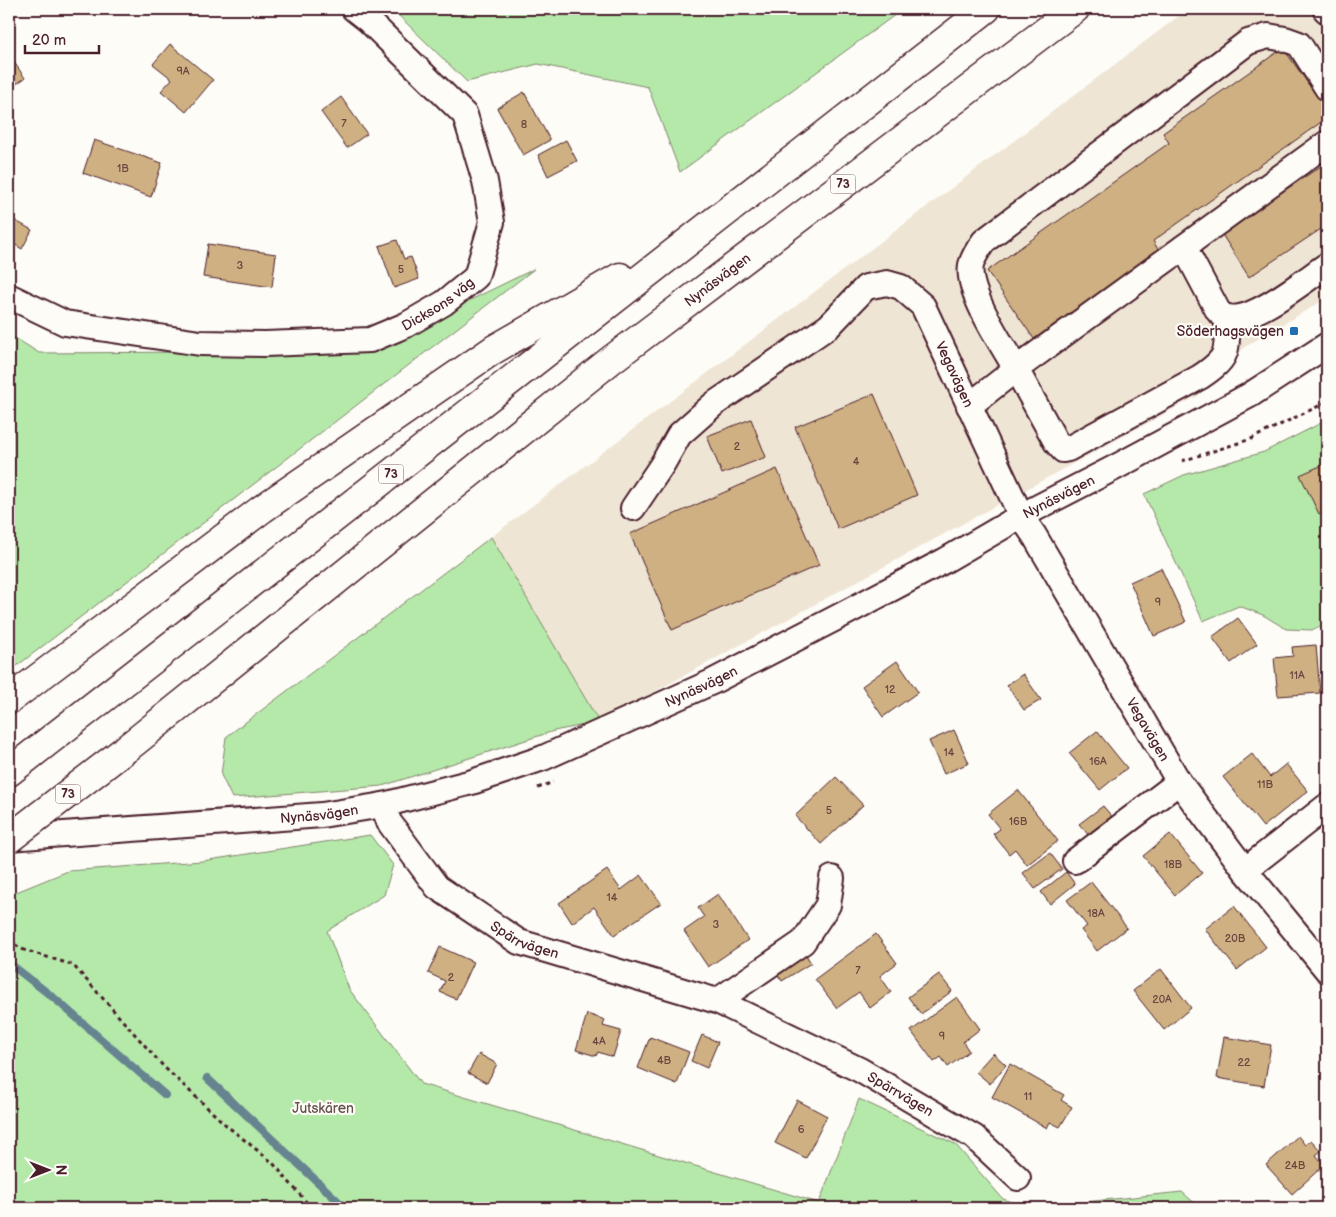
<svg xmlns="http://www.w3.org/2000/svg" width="1336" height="1217" viewBox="0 0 1336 1217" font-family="'Balsamiq Sans',sans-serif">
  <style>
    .built { fill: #efe5d4 }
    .green { fill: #b5e9aa; stroke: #80846a }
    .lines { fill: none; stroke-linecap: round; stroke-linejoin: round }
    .stream { stroke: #668490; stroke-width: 8 }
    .building { fill: #ceb082; stroke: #4a1f2b }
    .minor-casing { stroke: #4a1f2b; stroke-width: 28 }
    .highway-casing { stroke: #4a1f2b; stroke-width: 31 }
    .path { stroke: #4a1f2b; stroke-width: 3; stroke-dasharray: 4 4; stroke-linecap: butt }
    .minor { stroke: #fdfcf7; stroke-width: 24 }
    .highway { stroke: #fdfcf7; stroke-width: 28 }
    .highway-bridge-casing { stroke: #4a1f2b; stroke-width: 31; stroke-linecap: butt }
    .highway-bridge { stroke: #fdfcf7; stroke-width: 28 }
    .poi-dot { fill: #1f6fb2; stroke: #fdfcf7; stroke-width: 2 }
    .labels { text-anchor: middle; stroke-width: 4.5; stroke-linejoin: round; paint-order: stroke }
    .number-label { font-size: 11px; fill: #6b4341 }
    .shield { fill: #fdfcf7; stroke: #806168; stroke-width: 1 }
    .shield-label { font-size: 12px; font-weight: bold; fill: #4a1f2b }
    .street-label { font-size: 14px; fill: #4a1f2b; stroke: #fdfcf7 }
    .poi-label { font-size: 14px; fill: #4a1f2b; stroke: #fdfcf7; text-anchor: end }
    .park-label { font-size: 14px; fill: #65524b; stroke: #fdfcf7 }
  </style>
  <rect width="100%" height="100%" fill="#fdfcf7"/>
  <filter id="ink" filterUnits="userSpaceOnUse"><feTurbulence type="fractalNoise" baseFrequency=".02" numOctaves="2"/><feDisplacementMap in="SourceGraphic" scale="10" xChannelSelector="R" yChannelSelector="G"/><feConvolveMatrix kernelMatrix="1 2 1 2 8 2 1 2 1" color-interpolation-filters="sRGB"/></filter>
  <g filter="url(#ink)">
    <path class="built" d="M 1188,9 L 1327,9 L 1327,298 L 1245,347 L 1199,395 L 599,722 L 491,537 Z"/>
    <path class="green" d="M 392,9 L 903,9 L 680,172 L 648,87 L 538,64 L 467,82 Z
      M 534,269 L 9,672 L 9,334 L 39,353 L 366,351 Z
      M 1327,420 L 1327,623 L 1312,630 L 1286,629 L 1263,615 L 1239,606 L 1203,621 L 1144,494 L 1184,475 L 1264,452 Z
      M 491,537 L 599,722 L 554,731 L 382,786 L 232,798 L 221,775 L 226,737 Z
      M 370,835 L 393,865 L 384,895 L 327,931 L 349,989 L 421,1084 L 819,1203 L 859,1099 L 955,1144 L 1003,1199 L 1028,1208 L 9,1208 L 9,895 L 68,871 L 202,861 Z
      M 1182,1192 L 1200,1208 L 1048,1208 L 1075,1203 Z"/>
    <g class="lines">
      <path class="stream" d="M 9,963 L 54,998 L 165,1095
        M 207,1078 L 340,1203 L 343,1208"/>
    </g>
    <path class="building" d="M 170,44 L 213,80 L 186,112 L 161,91 L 172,79 L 153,64 Z
      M 1283,48 L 1327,110 L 1327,118 L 1153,241 L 1159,251 L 1034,339 L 987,271 L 1169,143 L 1163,133 Z
      M 9,55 L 25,78 L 9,89 Z
      M 524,92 L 550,140 L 523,155 L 497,108 Z
      M 341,97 L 367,134 L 347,148 L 321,112 Z
      M 94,140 L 162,163 L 151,197 L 83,173 Z
      M 566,140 L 577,161 L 548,176 L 538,155 Z
      M 1327,162 L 1327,225 L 1249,277 L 1221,233 Z
      M 14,220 L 32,230 L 22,249 L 9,241 L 9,230 Z
      M 397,240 L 404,259 L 411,257 L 419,279 L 394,288 L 379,246 Z
      M 208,244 L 276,254 L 272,287 L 203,277 Z
      M 874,394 L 917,495 L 838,529 L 795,427 Z
      M 751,419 L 766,457 L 722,474 L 707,436 Z
      M 1327,463 L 1327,510 L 1319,514 L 1300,475 Z
      M 777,469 L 819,565 L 672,630 L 630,534 Z
      M 1161,568 L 1186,622 L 1154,636 L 1130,582 Z
      M 1238,618 L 1257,644 L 1231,663 L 1212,637 Z
      M 1316,645 L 1320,693 L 1278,696 L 1274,658 L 1293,656 L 1292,647 Z
      M 897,661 L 918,692 L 883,717 L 862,686 Z
      M 1023,674 L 1041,700 L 1024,710 L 1007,685 Z
      M 954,730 L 969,763 L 944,774 L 929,741 Z
      M 1097,731 L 1127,768 L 1100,790 L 1069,753 Z
      M 1252,754 L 1270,777 L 1286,764 L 1308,791 L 1263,827 L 1223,777 Z
      M 836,777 L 863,805 L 821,844 L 795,816 Z
      M 1018,790 L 1058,841 L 1027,865 L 1015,849 L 1009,854 L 993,834 L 1000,829 L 988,814 Z
      M 1103,806 L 1114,819 L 1091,838 L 1079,824 Z
      M 1170,834 L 1202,873 L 1175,895 L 1143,856 Z
      M 1050,853 L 1062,869 L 1035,889 L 1023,873 Z
      M 607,870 L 621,890 L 641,875 L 661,903 L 614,935 L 594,907 L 572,923 L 559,903 Z
      M 1066,872 L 1075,884 L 1050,904 L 1041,892 Z
      M 1091,882 L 1127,928 L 1097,951 L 1081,930 L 1087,926 L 1067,900 Z
      M 718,894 L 748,940 L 708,967 L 684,931 L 704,917 L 698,908 Z
      M 1234,906 L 1266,947 L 1237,970 L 1205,929 Z
      M 876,934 L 897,963 L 880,976 L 891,992 L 870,1008 L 859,992 L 837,1008 L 815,979 Z
      M 440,947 L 473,962 L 456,999 L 440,992 L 445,981 L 428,973 Z
      M 801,947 L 811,963 L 782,981 L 772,966 Z
      M 1161,969 L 1191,1008 L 1164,1030 L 1133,991 Z
      M 939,974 L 952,991 L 921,1014 L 908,997 Z
      M 957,997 L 980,1029 L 963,1042 L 969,1051 L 948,1067 L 941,1057 L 934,1062 L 911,1031 Z
      M 587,1014 L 605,1020 L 603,1026 L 621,1031 L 613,1057 L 598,1052 L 596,1056 L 576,1050 Z
      M 702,1035 L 718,1042 L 707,1068 L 691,1061 Z
      M 650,1037 L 689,1052 L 677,1084 L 638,1068 Z
      M 1224,1037 L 1271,1045 L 1264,1086 L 1217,1078 Z
      M 993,1053 L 1006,1065 L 990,1084 L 976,1072 Z
      M 479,1054 L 497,1064 L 487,1083 L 468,1073 Z
      M 1010,1064 L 1064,1095 L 1061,1100 L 1072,1107 L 1060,1127 L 1050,1122 L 1047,1128 L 992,1097 Z
      M 797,1100 L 827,1116 L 806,1158 L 775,1143 Z
      M 1298,1136 L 1305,1145 L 1311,1140 L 1321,1151 L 1316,1155 L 1324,1165 L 1292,1194 L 1266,1165 Z"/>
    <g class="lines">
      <defs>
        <g id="minor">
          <path d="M 1325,9 L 1327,11"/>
          <path d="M 1184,247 L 1218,311 C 1220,313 1224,317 1228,317 C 1253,323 1306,279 1327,265"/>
          <path id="s1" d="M 9,296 L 65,323 L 200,343 L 265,344 L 370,340 L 406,325 L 444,303 L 476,277 L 492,222 L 485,181 L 465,115 L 368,20 L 354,9"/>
          <path d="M 1227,317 C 1227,352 1230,357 1200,377 L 1068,449 L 1063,450 L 1056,442 L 1016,369 L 1327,143"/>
          <path d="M 969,406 L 1016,369 C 1002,344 966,292 971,265 C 973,257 979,248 984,241 L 1248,42 L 1268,36 L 1285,39 L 1299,44 L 1327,88"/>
          <path id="s2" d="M 633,508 L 662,465 L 679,435 L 714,404 L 829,326 L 866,287 L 887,283 L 901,287 L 923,306 L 1021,516 L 1034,535 L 1179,782 L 1245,870 L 1327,970"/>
          <path id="s3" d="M 383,805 L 389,822 L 437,887 L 519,942 L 717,1001 L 860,1070 L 974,1137 L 1018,1178"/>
          <path id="s4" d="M 9,838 L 322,815 L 383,805 L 472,782 L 543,758 L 712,682 L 836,618 L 944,561 L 1021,516 L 1116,467 L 1250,395 L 1327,345"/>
          <path d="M 1075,861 L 1179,782"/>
          <path d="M 1245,870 L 1327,806"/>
          <path d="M 717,1001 L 803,942 L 828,905 L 832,878"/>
        </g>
        <g id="highway">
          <path d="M 9,700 L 262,509 L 493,350 L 620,277"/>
          <path id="s5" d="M 126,749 L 611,360 L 1075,9"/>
          <path d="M 9,772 L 986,9"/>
        </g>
      </defs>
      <use href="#minor" class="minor-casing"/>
      <use href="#highway" class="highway-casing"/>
      <path class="path" d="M 1182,461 L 1251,439 L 1327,402
        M 538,788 L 553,782
        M 9,940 L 21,949 L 73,965 L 164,1067 L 227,1126 L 272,1162 L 308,1204 L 309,1208"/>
      <use href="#minor" class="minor"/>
      <use href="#highway" class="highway"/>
      <defs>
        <path id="highway-bridge" d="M 9,839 L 126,749"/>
      </defs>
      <use href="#highway-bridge" class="highway-bridge-casing"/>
      <use href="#highway-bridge" class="highway-bridge"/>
    </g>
  </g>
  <rect class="poi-dot" x="1289" y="326" width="10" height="10" rx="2.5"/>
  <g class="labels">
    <g class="number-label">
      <text x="183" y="75">9A</text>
      <text x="344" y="127">7</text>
      <text x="524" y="128">8</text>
      <text x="123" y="172">1B</text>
      <text x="240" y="269">3</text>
      <text x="401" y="273">5</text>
      <text x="737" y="450">2</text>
      <text x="856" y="465">4</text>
      <text x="1158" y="606">9</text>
      <text x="1297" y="679">11A</text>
      <text x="890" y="693">12</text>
      <text x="949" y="756">14</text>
      <text x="1098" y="765">16A</text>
      <text x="1265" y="788">11B</text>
      <text x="829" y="814">5</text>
      <text x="1018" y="825">16B</text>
      <text x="1173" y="868">18B</text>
      <text x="612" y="901">14</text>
      <text x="1096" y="917">18A</text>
      <text x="716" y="928">3</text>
      <text x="1235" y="942">20B</text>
      <text x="858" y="974">7</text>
      <text x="451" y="981">2</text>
      <text x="1162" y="1003">20A</text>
      <text x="942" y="1040">9</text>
      <text x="599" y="1045">4A</text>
      <text x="664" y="1064">4B</text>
      <text x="1244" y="1066">22</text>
      <text x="1028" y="1100">11</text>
      <text x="801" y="1133">6</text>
      <text x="1295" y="1169">24B</text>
    </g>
    <g class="shield">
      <rect x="830.5" y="174.5" width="25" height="19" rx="4"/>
      <rect x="378.5" y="464.5" width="25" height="19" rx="4"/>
      <rect x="55.5" y="784.5" width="25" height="19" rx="4"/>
    </g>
    <g class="shield-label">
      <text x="843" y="188">73</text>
      <text x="391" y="478">73</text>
      <text x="68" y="798">73</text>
    </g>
    <g class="street-label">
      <text dy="5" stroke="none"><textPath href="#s5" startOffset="755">Nynäsvägen</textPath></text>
      <text dy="5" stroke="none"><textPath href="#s1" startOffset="446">Dicksons väg</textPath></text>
      <text dy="5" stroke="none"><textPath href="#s2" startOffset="466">Vegavägen</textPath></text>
      <text dy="5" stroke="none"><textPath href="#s4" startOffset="1121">Nynäsvägen</textPath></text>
      <text dy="5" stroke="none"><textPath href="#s4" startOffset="716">Nynäsvägen</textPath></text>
      <text dy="5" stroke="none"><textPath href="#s2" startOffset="871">Vegavägen</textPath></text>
      <text dy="5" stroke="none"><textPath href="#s4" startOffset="311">Nynäsvägen</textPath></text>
      <text dy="5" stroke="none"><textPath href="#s3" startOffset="202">Spärrvägen</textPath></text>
      <text dy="5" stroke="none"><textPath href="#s3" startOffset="610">Spärrvägen</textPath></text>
    </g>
    <g class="poi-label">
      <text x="1284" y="336">Söderhagsvägen</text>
    </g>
    <g class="park-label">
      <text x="323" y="1113">Jutskären</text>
    </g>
  </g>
  <rect width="1336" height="1217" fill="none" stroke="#fdfcf7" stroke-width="30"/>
  <rect x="15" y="15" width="1306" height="1187" fill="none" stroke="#4a1f2b" stroke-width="2" filter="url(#ink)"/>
  <g transform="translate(48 1170) rotate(90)" stroke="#fdfcf7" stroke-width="4" paint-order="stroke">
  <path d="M0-4L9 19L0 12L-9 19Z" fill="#4a1f2b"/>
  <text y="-8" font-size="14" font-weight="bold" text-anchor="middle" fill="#4a1f2b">N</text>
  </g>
  <path d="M25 45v8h74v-8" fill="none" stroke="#4a1f2b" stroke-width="2.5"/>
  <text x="32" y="45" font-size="15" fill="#4a1f2b" stroke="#fdfcf7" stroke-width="4" paint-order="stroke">20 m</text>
</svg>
